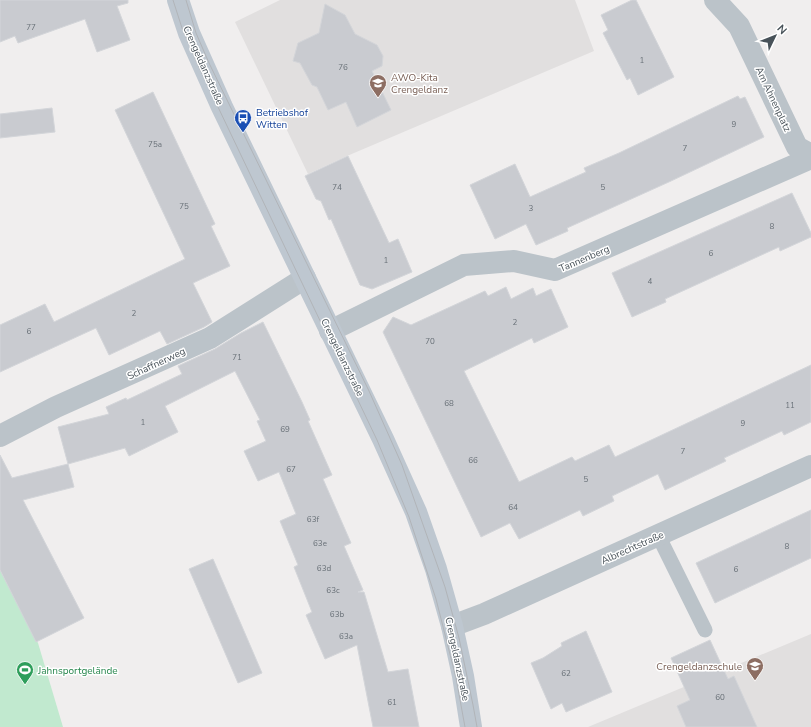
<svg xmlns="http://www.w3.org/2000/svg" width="811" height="727" viewBox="0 0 811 727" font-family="'Nunito Sans',sans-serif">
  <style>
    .education { fill: #e1dfdf }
    .green { fill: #c1e9cf }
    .building { fill: #c9cbd0; stroke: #d3d5d9 }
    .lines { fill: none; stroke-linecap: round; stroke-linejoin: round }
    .service { stroke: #bbc3c9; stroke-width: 15 }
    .minor { stroke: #bbc3c9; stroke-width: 22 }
    .secondary { stroke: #bec7d0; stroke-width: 22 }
    .tram { stroke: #b1b4b8; stroke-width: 1 }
    .labels { text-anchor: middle; stroke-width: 3; stroke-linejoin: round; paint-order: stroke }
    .number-label { font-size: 8px; fill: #687077 }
    .street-label { font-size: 10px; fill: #485259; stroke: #fff }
    .education-label { font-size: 10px; fill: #785e54; stroke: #fff; text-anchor: start }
    .transit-label { font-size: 10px; fill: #164399; stroke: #fff; text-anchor: start }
    .leisure-label { font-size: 10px; fill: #27864d; stroke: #fff; text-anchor: start }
  </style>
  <rect width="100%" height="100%" fill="#f0eeee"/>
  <path class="education" d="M 280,0 L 575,0 L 594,51 L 347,156 L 308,174 L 235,22 Z
    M 811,634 L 811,727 L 588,727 Z"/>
  <path class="green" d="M 0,570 L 38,643 L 63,727 L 0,727 Z"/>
  <path class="building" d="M 0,0 L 128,0 L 128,3 L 117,6 L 130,40 L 97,52 L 85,19 L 18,43 L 15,36 L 0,42 Z
    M 632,0 L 636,0 L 674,77 L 638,95 L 630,78 L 627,80 L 603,33 L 608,30 L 601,15 Z
    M 325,4 L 345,15 L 355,34 L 377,45 L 383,56 L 382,66 L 372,71 L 391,110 L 357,127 L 346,102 L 328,110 L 317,87 L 312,85 L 300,63 L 293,61 L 298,43 L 319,33 Z
    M 153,92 L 215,224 L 211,226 L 230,266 L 193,283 L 212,322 L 204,327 L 167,344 L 160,331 L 109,355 L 96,328 L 0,372 L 0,325 L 45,304 L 54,322 L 185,259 L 115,110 Z
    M 738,96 L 740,99 L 745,97 L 764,137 L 671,181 L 567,228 L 568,231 L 536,245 L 526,224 L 495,239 L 470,185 L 515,164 L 530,197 L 586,172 L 584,168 L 619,153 Z
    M 52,108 L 55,132 L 0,138 L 0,114 Z
    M 348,156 L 389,243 L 398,239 L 412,272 L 372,289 L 360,285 L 331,219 L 329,220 L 321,201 L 316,199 L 305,176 Z
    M 792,193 L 811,233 L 811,237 L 780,251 L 779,247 L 665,299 L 666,302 L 632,317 L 612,273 Z
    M 506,287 L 511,299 L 533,288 L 536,296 L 551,289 L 568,327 L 534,343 L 532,338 L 464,371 L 519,482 L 572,457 L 575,461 L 609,445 L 615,457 L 811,365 L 811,422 L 784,435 L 782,431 L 724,458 L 726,461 L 665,490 L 658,474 L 612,496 L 614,501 L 583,516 L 580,510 L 519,539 L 510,523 L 481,537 L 383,332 L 393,317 L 411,325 L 485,291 L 488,296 Z
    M 263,322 L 302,402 L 310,420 L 308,421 L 332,475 L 323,479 L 351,543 L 344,546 L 363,590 L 358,592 L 364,592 L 388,672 L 408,669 L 419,727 L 373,727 L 357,645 L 325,659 L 306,615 L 312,612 L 294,567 L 298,565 L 280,521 L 296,514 L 279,472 L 258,481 L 244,451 L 266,441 L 257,421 L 260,420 L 235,371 L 165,406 L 178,432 L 129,456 L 125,448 L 68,464 L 58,427 L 109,414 L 106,407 L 126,398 L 127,400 L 182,374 L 178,366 L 215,349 L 241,333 Z
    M 0,455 L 12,478 L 68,464 L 74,487 L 23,500 L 84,618 L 36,642 L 0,570 Z
    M 811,510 L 811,558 L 715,603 L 696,563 Z
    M 213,559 L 262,673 L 238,683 L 189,569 Z
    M 586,631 L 612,692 L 566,712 L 562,703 L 551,709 L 531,663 L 543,658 L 562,646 L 561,643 Z
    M 710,640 L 728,679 L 734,676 L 757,727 L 686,727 L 677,706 L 690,700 L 671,658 Z"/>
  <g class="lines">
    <path class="service" d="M 658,535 L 705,630"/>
    <path class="minor" d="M 715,0 L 739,26 L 797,147 L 811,155
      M 330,331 L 464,265 L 514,261 L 555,270 L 811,158
      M 0,436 L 56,407 L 210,338 L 305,278
      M 452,626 L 484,614 L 811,466"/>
    <path class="secondary" d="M 178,0 L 189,33 L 222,107 L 383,439 L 416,512 L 436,569 L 452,626 L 463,676 L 471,727"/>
    <path class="tram" d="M 173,0 L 182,28 L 197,63 L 377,440 L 409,517 L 436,599 L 456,678 L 465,727
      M 186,0 L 196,33 L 209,63 L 369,391 L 402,465 L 445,587 L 459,638 L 473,705 L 477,727"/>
  </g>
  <defs>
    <symbol id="school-pin" viewBox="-11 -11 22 30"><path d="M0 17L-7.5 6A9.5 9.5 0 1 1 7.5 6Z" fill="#8d6e63" stroke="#fff"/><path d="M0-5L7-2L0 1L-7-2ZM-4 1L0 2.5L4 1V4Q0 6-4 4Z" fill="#fff"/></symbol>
    <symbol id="bus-pin" viewBox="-11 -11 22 30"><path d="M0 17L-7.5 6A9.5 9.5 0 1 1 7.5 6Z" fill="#1a4fb4" stroke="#fff"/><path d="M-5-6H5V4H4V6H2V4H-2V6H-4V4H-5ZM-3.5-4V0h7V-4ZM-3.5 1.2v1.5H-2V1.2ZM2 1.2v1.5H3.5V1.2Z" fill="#fff"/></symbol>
    <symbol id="stadium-pin" viewBox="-11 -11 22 30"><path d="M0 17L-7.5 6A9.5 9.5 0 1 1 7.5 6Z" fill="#2e9e5b" stroke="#fff"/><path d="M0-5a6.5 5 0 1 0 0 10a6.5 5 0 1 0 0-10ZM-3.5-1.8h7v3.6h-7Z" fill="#fff"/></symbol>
  </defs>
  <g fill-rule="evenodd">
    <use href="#school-pin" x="368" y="73" width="20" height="27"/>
    <use href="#bus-pin" x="233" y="108" width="20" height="27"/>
    <use href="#school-pin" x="745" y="656" width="20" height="27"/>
    <use href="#stadium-pin" x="15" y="660" width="20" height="27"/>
  </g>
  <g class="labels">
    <g class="number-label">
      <text x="31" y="30">77</text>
      <text x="642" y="63">1</text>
      <text x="343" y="70">76</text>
      <text x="734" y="127">9</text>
      <text x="155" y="147">75a</text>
      <text x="685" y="151">7</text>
      <text x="337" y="190">74</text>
      <text x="603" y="190">5</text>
      <text x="184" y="209">75</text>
      <text x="531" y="211">3</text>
      <text x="772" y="229">8</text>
      <text x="711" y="256">6</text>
      <text x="386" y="263">1</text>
      <text x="650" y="284">4</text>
      <text x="134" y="316">2</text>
      <text x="515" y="325">2</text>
      <text x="29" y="334">6</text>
      <text x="430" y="344">70</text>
      <text x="237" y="360">71</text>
      <text x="449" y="406">68</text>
      <text x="790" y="408">11</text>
      <text x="143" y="425">1</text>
      <text x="743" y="426">9</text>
      <text x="285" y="432">69</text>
      <text x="683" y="454">7</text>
      <text x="473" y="463">66</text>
      <text x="291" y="472">67</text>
      <text x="586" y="482">5</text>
      <text x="513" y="510">64</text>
      <text x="313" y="522">63f</text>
      <text x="320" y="546">63e</text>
      <text x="787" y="549">8</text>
      <text x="324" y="571">63d</text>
      <text x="736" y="572">6</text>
      <text x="333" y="593">63c</text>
      <text x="337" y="617">63b</text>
      <text x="346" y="639">63a</text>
      <text x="566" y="676">62</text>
      <text x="720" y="700">60</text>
      <text x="392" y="705">61</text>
    </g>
    <g class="street-label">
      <text transform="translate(204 65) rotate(66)" y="4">Crengeldanzstraße</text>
      <text transform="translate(774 99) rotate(65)" y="4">Am Ahnenplatz</text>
      <text transform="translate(584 258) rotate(-23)" y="4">Tannenberg</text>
      <text transform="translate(343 357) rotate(64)" y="4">Crengeldanzstraße</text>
      <text transform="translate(156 363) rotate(-25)" y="4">Schaffnerweg</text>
      <text transform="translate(632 547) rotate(-24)" y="4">Albrechtstraße</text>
      <text transform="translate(458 659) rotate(78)" y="4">Crengeldanzstraße</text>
    </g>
    <g class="education-label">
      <text x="391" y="81">AWO-Kita<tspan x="391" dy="12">Crengeldanz</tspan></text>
      <text x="742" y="670" text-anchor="end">Crengeldanzschule</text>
    </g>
    <g class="transit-label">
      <text x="256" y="116">Betriebshof<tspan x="256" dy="12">Witten</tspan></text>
    </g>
    <g class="leisure-label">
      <text x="38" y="674">Jahnsportgelände</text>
    </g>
  </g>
  <g transform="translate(775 36) rotate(47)" stroke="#ffffff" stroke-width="3" paint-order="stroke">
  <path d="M0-3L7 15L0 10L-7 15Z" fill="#485259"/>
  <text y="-6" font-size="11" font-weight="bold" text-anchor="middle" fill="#485259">N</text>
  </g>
</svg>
